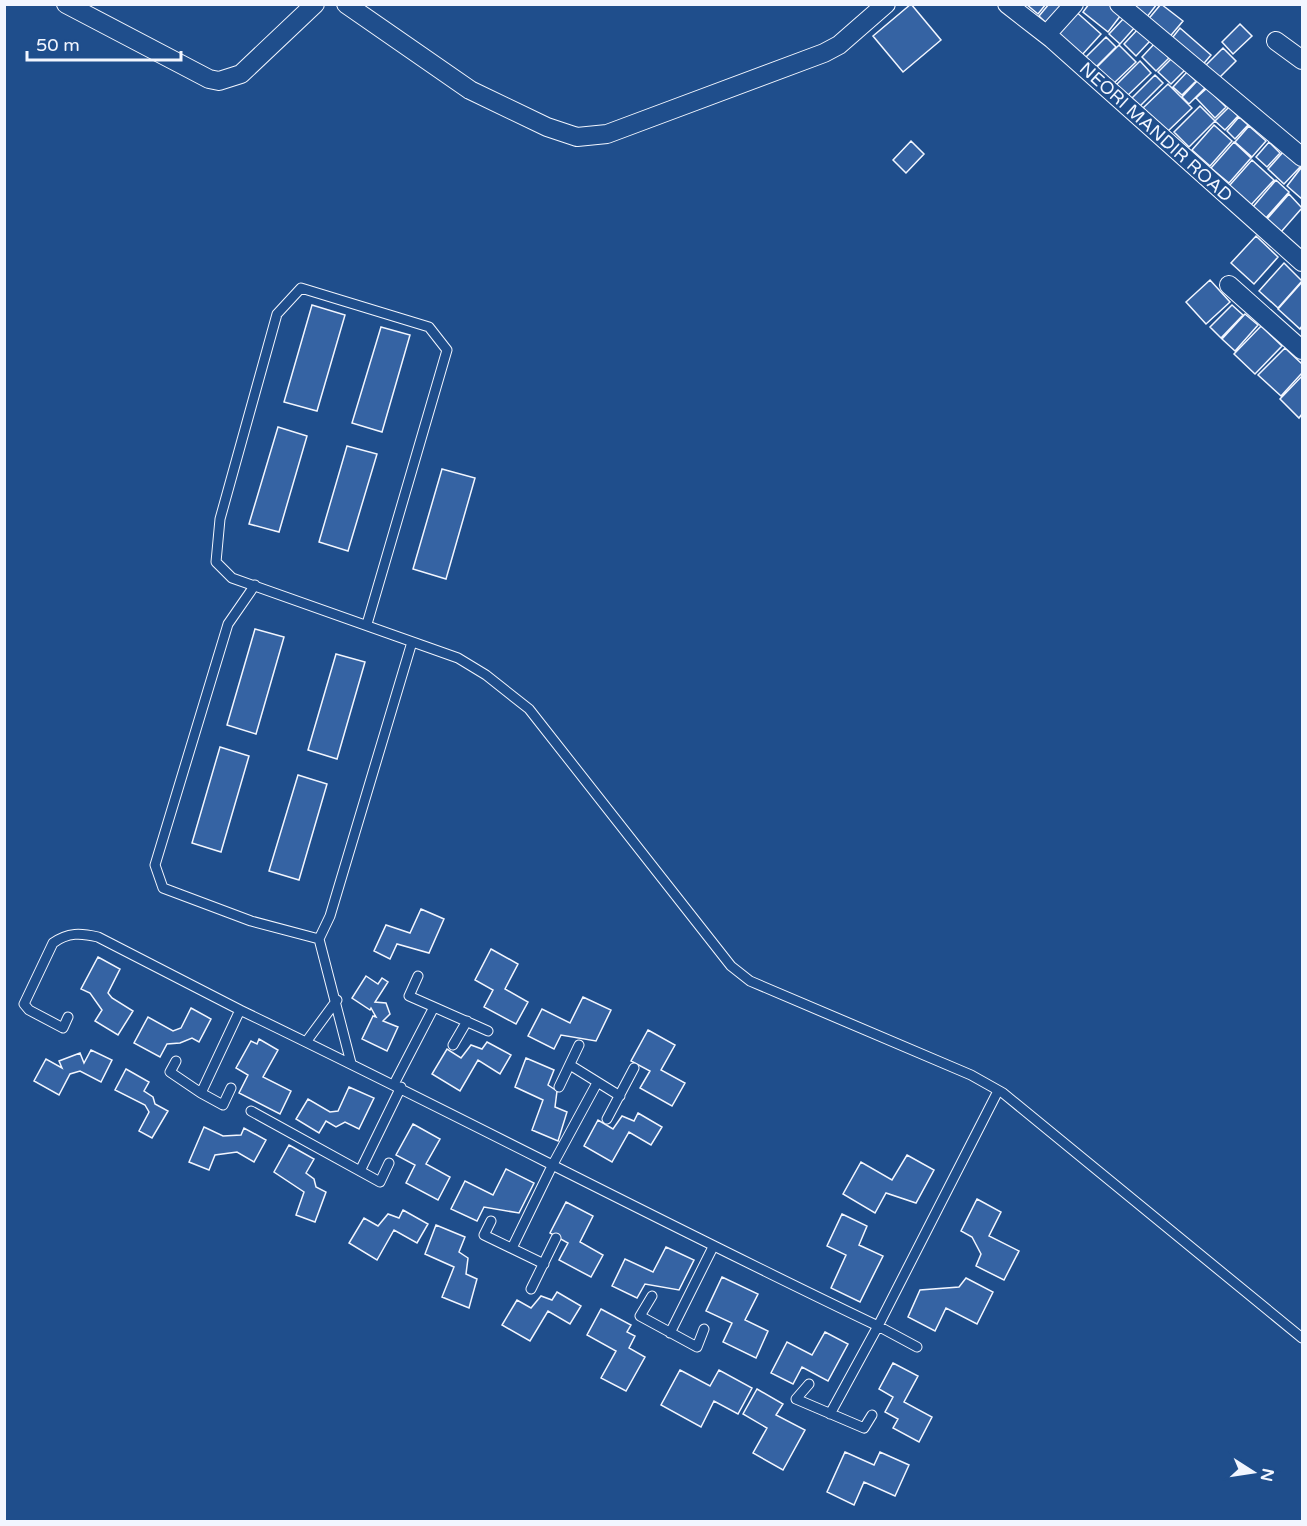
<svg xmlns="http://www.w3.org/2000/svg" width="1307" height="1526" viewBox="0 0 1307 1526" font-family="'Varela Round',sans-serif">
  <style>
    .building { fill: #3563a3; stroke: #f2f6ff; stroke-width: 1.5 }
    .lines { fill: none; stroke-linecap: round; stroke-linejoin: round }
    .lane-casing { stroke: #f2f6ff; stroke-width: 11 }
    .street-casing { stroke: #f2f6ff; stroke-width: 20 }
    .lane { stroke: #1f4e8c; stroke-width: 9 }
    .street { stroke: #1f4e8c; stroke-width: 18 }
    .labels { text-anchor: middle; stroke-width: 4.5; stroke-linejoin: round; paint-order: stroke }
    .street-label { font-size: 18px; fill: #f2f6ff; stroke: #1f4e8c }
  </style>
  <rect width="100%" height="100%" fill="#1f4e8c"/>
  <path class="building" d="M 911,4 L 941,40 L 903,72 L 873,36 Z
    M 1026,4 L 1046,4 L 1038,14 Z
    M 1049,4 L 1066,4 L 1050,27 L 1039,16 Z
    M 1089,4 L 1108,4 L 1121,15 L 1108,32 L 1083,12 Z
    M 1121,4 L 1157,4 L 1143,22 Z
    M 1161,4 L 1183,21 L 1167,40 L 1146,22 Z
    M 1073,9 L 1101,34 L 1081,56 L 1053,30 Z
    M 1125,17 L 1136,26 L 1120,44 L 1109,34 Z
    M 1240,24 L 1252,36 L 1233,54 L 1222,42 Z
    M 1180,28 L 1211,55 L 1200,68 L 1169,42 Z
    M 1138,29 L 1150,41 L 1136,56 L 1124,44 Z
    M 1106,37 L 1116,47 L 1095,68 L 1085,58 Z
    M 1155,43 L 1169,58 L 1156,71 L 1142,57 Z
    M 1119,45 L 1136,62 L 1111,86 L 1095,69 Z
    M 1223,48 L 1236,61 L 1217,80 L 1204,67 Z
    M 1174,56 L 1186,69 L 1171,84 L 1158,72 Z
    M 1140,61 L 1151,73 L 1126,97 L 1115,86 Z
    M 1187,72 L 1196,81 L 1182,95 L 1173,87 Z
    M 1155,75 L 1163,83 L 1138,108 L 1130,100 Z
    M 1198,80 L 1205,88 L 1189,104 L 1182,97 Z
    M 1168,84 L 1192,108 L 1167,132 L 1143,108 Z
    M 1207,88 L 1226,107 L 1215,118 L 1196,98 Z
    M 1200,106 L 1215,121 L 1189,147 L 1174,132 Z
    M 1229,107 L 1238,116 L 1225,130 L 1215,121 Z
    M 1239,117 L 1248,125 L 1235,139 L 1227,131 Z
    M 1214,125 L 1232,141 L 1210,166 L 1192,150 Z
    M 1249,126 L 1266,141 L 1252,157 L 1235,142 Z
    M 911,141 L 924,154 L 906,173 L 893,160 Z
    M 1234,142 L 1251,158 L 1229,183 L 1211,168 Z
    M 1269,142 L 1280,153 L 1267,167 L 1256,157 Z
    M 1284,151 L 1301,166 L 1284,184 L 1268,169 Z
    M 1252,160 L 1274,180 L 1250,206 L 1229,186 Z
    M 1301,168 L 1302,170 L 1302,199 L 1287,186 Z
    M 1276,180 L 1289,192 L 1265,219 L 1252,208 Z
    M 1289,194 L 1302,208 L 1281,232 L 1267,219 Z
    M 1256,236 L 1278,257 L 1254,284 L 1231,263 Z
    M 1284,263 L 1302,281 L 1278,308 L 1259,291 Z
    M 1210,280 L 1230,302 L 1206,324 L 1186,302 Z
    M 1302,282 L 1302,326 L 1300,329 L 1278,309 Z
    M 312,305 L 345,315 L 317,411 L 284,402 Z
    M 1232,305 L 1243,315 L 1221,338 L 1210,327 Z
    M 1245,314 L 1258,325 L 1235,351 L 1222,339 Z
    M 1261,326 L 1282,346 L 1255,374 L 1234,354 Z
    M 381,327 L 410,335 L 382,432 L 352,423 Z
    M 1285,348 L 1302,364 L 1302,373 L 1281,396 L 1258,375 Z
    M 1302,376 L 1302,414 L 1299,418 L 1280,399 Z
    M 278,427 L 307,436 L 279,532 L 249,524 Z
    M 347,446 L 377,454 L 348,551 L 319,542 Z
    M 442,469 L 475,478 L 446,579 L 413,569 Z
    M 255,629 L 284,637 L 256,734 L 227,725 Z
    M 336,654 L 365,662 L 337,759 L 308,750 Z
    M 220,747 L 249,756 L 221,852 L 192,843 Z
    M 298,775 L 327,784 L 299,880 L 269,871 Z
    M 421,909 L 444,919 L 429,953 L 397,944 L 390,959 L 374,951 L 386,925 L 410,933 Z
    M 491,949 L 518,964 L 505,989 L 528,1002 L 516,1024 L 484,1007 L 493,990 L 475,980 Z
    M 98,957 L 120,969 L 108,993 L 112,998 L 133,1011 L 118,1035 L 95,1021 L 102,1010 L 90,993 L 81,989 Z
    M 366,976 L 378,984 L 382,978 L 388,982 L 375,1002 L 386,1003 L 390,1014 L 383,1021 L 398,1027 L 387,1051 L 362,1039 L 373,1016 L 376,1017 L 371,1008 L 370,1010 L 352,998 Z
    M 583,997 L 611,1010 L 596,1041 L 561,1035 L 554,1049 L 528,1036 L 542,1009 L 570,1023 Z
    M 191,1008 L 211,1019 L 199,1042 L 192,1038 L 180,1043 L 167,1044 L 160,1057 L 134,1043 L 148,1017 L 173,1031 L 181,1028 Z
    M 648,1030 L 675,1045 L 661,1070 L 685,1083 L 672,1106 L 640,1088 L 650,1071 L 631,1061 Z
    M 259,1039 L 278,1050 L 263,1077 L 291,1091 L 280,1114 L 239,1093 L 248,1075 L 236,1068 L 251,1041 L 257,1044 Z
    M 487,1042 L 511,1055 L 500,1074 L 478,1060 L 460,1091 L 432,1074 L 447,1049 L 461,1058 L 471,1045 L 482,1049 Z
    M 91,1050 L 112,1060 L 101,1082 L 80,1071 L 70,1074 L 59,1095 L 34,1081 L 46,1059 L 62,1068 L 59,1061 L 80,1053 L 84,1063 Z
    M 526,1058 L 554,1070 L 548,1085 L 557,1091 L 555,1107 L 567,1112 L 558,1141 L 532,1130 L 543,1100 L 515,1087 Z
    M 126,1069 L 149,1082 L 144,1091 L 153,1097 L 155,1104 L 168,1111 L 152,1138 L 139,1131 L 149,1112 L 145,1105 L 115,1090 Z
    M 349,1087 L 374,1098 L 359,1129 L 345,1122 L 336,1127 L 326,1121 L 319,1133 L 296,1119 L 308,1099 L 330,1112 L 338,1111 Z
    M 638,1113 L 662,1127 L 651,1145 L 629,1132 L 612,1162 L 584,1146 L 598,1120 L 613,1129 L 622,1116 L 634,1121 Z
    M 413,1124 L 440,1139 L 426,1164 L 450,1177 L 438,1200 L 406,1183 L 415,1165 L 396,1155 Z
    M 204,1127 L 223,1136 L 241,1135 L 244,1128 L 266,1140 L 254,1162 L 237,1152 L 215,1155 L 209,1170 L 189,1162 Z
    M 289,1145 L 314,1159 L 306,1173 L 314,1179 L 316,1187 L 326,1192 L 315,1222 L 296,1215 L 304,1192 L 274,1172 Z
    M 907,1155 L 934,1170 L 916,1203 L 886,1193 L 875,1213 L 843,1194 L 861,1162 L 892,1180 Z
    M 506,1169 L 534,1183 L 519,1213 L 484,1207 L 477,1221 L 451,1209 L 465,1181 L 493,1195 Z
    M 977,1199 L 1001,1212 L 989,1236 L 1019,1251 L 1004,1280 L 976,1266 L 981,1254 L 972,1237 L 961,1231 Z
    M 566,1202 L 593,1216 L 580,1242 L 603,1255 L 591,1277 L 559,1260 L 568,1243 L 550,1233 Z
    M 403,1210 L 428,1224 L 417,1243 L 394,1230 L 377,1260 L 349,1243 L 364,1218 L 378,1226 L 388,1214 L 399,1218 Z
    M 842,1214 L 867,1226 L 859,1245 L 883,1256 L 860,1302 L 831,1288 L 846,1255 L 827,1246 Z
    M 436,1225 L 465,1237 L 459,1252 L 468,1258 L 466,1274 L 477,1279 L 469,1308 L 442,1297 L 454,1267 L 425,1254 Z
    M 666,1247 L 694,1260 L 679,1290 L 645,1284 L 637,1298 L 612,1286 L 625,1259 L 653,1272 Z
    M 722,1277 L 758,1294 L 745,1320 L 768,1331 L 756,1358 L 723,1342 L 732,1323 L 706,1311 Z
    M 966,1278 L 993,1292 L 977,1324 L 946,1308 L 935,1331 L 908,1317 L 920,1290 L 959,1287 Z
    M 557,1292 L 581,1306 L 570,1324 L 548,1311 L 530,1341 L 502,1325 L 517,1300 L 531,1308 L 541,1296 L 552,1300 Z
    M 601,1309 L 631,1325 L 627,1332 L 635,1336 L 629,1348 L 645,1357 L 626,1391 L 601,1378 L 616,1351 L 587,1335 Z
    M 825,1332 L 848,1344 L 828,1381 L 802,1367 L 793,1384 L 771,1373 L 787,1342 L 812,1355 Z
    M 893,1363 L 918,1376 L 904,1402 L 932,1417 L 919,1442 L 893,1428 L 898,1419 L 885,1412 L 893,1397 L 879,1389 Z
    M 680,1370 L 710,1386 L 719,1370 L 752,1388 L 738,1414 L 714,1401 L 701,1427 L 661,1405 Z
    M 757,1389 L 783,1404 L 776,1415 L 805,1430 L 783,1470 L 753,1453 L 767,1428 L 743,1414 Z
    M 845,1452 L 874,1465 L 880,1452 L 909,1465 L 895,1496 L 864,1482 L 854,1505 L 827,1492 Z"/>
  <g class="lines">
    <defs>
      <path id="lane" d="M 255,585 L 228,624 L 155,865 L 163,888 L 251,921 L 319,939 L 330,916 L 412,642
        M 367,624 L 447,350 L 429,327 L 301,288 L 277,314 L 220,519 L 216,562 L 232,578 L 458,658 L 486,675 L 529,709 L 731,966 L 750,981 L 971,1075 L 1003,1093 L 1302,1338
        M 319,939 L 351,1063
        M 418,976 L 409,996 L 434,1007
        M 68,1017 L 63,1028 L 29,1010 L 24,1004 L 53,943 C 68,932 81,933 98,937 L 240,1010
        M 306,1042 L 337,1000
        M 453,1045 L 467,1021
        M 176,1061 L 170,1072 L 201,1093
        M 570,1065 L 620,1096
        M 394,1084 L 434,1007 L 488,1031
        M 559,1087 L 579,1045
        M 231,1088 L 223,1105 L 201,1093 L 240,1010 C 454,1113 664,1224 878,1326 L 998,1091
        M 251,1111 L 380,1182 L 389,1163
        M 607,1119 L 634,1068
        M 360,1171 L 401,1087
        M 491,1221 L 484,1235 L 544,1264
        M 512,1248 L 552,1166 L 597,1083
        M 531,1289 L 556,1238
        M 652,1296 L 640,1316 L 697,1347 L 704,1329
        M 670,1333 L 713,1247
        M 809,1384 L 796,1399 L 864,1428 L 872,1415
        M 830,1414 L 878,1326 L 917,1347"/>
      <path id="street" d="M 66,4 L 209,79 L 219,81 L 241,74 L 315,4
        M 346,4 L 470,90 L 547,127 L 577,137 L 607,134 L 824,53 L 839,45 L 886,4
        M 1007,4 L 1052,39 L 1302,262
        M 1119,4 L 1302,157
        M 1047,34 L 1074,4
        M 1276,41 L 1302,60
        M 1229,285 L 1302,350"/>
    </defs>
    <use href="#lane" class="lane-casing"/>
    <use href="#street" class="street-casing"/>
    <use href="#lane" class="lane"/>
    <use href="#street" class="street"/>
  </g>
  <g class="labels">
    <g class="street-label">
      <text transform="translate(1156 132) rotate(42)" y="6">NEORI MANDIR ROAD</text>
    </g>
  </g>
  <rect width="1307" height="1526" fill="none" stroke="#f2f6ff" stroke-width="12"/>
  <g transform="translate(1253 1472) rotate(102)" stroke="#1f4e8c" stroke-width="4.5" paint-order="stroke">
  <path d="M0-4.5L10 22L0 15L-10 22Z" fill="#f2f6ff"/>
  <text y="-9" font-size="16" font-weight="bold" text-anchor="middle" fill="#f2f6ff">N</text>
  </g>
  <path d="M27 51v9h154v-9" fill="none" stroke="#f2f6ff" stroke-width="3"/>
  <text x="36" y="51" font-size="18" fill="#f2f6ff" stroke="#1f4e8c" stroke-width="4.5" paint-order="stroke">50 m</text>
</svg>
